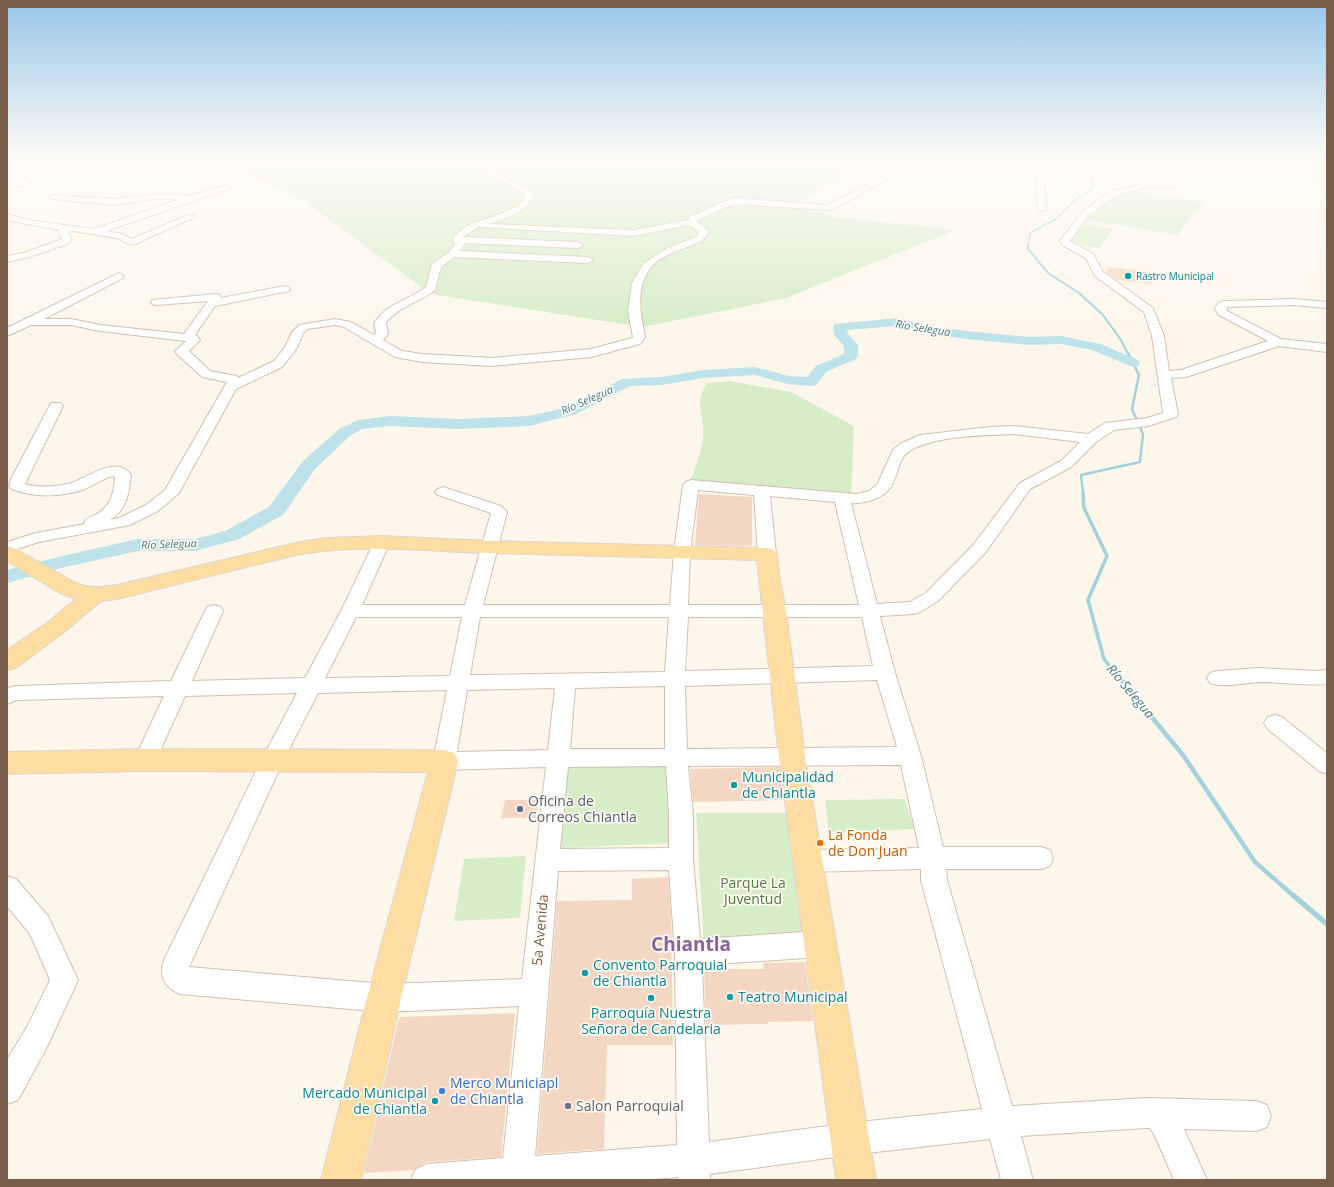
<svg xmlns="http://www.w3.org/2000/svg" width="1334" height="1187" viewBox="0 0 1334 1187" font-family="'Open Sans',sans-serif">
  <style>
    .green { fill: #d6edc8 }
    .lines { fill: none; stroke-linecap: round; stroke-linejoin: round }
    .stream-far5 { stroke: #a3d2dc; stroke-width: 1.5 }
    .stream-far4 { stroke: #a3d2dc; stroke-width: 2 }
    .stream-far3 { stroke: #a3d2dc; stroke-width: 2.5 }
    .stream-far2 { stroke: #a3d2dc; stroke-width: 3.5 }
    .stream-far1 { stroke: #a3d2dc; stroke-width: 4.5 }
    .stream { stroke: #a3d2dc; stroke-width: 5.5 }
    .river { fill: #bee2e9; fill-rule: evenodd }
    .building { fill: #f4d7c2 }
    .minor-casing { stroke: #d2bfaf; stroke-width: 2 }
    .major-casing { stroke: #ddd5d0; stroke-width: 2 }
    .minor { fill: #fff; fill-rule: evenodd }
    .major { fill: #fedda2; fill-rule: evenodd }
    .culture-dot { fill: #0f9aa8; stroke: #fffaf3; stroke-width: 1.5 }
    .service-dot { fill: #5c6f8a; stroke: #fffaf3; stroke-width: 1.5 }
    .food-dot { fill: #e8710a; stroke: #fffaf3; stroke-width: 1.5 }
    .shop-dot { fill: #3f7fe0; stroke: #fffaf3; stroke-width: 1.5 }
    .worship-dot { fill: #6b7280; stroke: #fffaf3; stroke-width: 1.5 }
    .labels { text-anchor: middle; stroke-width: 3.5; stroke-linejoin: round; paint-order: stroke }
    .far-culture-label { font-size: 10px; fill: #0d838f; stroke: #fffaf3; text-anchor: start }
    .far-water-label { font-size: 11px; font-style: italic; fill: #417b87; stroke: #fffaf3 }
    .water-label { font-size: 13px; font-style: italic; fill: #417b87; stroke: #fffaf3 }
    .near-culture-label { font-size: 14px; fill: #0d838f; stroke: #fffaf3; text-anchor: start }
    .near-service-label { font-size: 14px; fill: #4e5e75; stroke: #fffaf3; text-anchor: start }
    .near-food-label { font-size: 14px; fill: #c56008; stroke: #fffaf3; text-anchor: start }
    .near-park-label { font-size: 14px; fill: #507b40; stroke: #fffaf3 }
    .near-street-label { font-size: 14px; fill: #7b5d4c; stroke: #fffaf3 }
    .near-shop-label { font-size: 14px; fill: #366cbe; stroke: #fffaf3; text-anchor: start }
    .near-worship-label { font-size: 14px; fill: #5b616d; stroke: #fffaf3; text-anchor: start }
    .near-district-label { font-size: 19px; font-weight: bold; fill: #876596; stroke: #fffaf3 }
  </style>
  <rect width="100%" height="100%" fill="#fdf7eb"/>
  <path class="green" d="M 229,161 L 867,161 L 797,203 L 834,217 L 956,230 L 786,298 L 642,327 L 431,294 L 304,201 L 242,172 Z
    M 1116,188 L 1205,203 L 1191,218 L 1190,218 L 1178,235 L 1082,219 L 1097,203 L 1154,212 L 1099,202 Z
    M 1075,223 L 1113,229 L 1099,248 L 1059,242 Z
    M 730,381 L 791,392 L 854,426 L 851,499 L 690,483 C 694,469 702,452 703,438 C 705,417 693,403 707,383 Z
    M 672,765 L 673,843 L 561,848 L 568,768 Z
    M 905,799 L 914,829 L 829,833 L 825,800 Z
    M 696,813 L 795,813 L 814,941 L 704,947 Z
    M 526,856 L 520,918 L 454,921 L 464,859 Z"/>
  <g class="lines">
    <path class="stream-far5" d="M 1028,246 L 1030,233 L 1056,219 L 1075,200 L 1092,189 L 1092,180 L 1113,163 L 1110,161"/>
    <path class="stream-far4" d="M 1028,245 L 1028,249 L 1048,273 L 1079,293 L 1103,315 L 1121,340 L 1128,354"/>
    <path class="stream-far3" d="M 1083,493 L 1081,475 L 1140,462 L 1143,434 L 1132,409 L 1139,375 L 1128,353"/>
    <path class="stream-far2" d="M 1083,492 L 1084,508 L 1107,556 L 1088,600 L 1104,659 L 1113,670"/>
    <path class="stream-far1" d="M 1112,669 L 1183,755 L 1255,862 L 1295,897"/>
    <path class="stream" d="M 1294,896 L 1327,924"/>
    <path class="river" d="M 897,318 L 928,326 L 976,332 L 1029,337 L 1061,336 L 1101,344 L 1138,360 L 1140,363 L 1138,366 L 1133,367 L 1092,350 L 1061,344 L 1029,345 L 976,340 L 927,334 L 897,326 L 847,330 L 848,334 L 858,345 L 858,356 L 856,359 L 826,372 L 816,385 L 811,386 L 788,384 L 755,375 L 703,378 L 661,385 L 630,386 L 576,414 L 529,426 L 459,429 L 390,426 L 362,429 L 351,435 L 315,469 L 283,515 L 239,539 L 195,551 L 138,551 L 65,567 L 7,583 L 7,570 L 62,556 L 138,539 L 195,539 L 225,531 L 269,507 L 303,461 L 339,429 L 358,420 L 390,416 L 459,419 L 529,416 L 565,408 L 622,379 L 661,377 L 703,370 L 755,367 L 789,376 L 807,377 L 816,366 L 844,354 L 844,346 L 834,335 L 833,327 L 835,324 Z"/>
  </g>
  <path class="building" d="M 1107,267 L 1150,272 L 1152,284 L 1117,280 L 1107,273 Z
    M 699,494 L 752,497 L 752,546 L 695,545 Z
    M 779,767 L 783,800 L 693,802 L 690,769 Z
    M 505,800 L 539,800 L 536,818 L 501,818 Z
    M 668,877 L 671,912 L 673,1045 L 607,1045 L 604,1149 L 537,1154 L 557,901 L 632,900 L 632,879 Z
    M 805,962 L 813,1021 L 768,1022 L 768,1024 L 706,1025 L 704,969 L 764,969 L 763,963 Z
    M 515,1013 L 501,1157 L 427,1162 L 415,1168 L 414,1170 L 364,1173 L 398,1021 L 401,1017 Z"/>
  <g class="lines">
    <defs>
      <path id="minor" d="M 467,161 L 476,161 L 534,194 C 529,212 505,218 489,224 L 633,230 L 688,220 L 691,216 L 733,198 L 827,205 L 913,161 L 923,161 L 831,210 L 734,204 L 697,220 L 696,221 L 709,231 C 706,240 699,242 690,246 C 680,250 659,257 652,266 C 635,286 640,313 645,337 L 640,344 L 591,357 L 492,366 L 422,362 L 395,357 L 344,327 L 335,325 L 307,329 L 303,333 L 297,348 L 282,367 L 236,389 L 179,493 L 158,511 L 130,525 L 39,542 L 7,552 L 7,542 L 36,533 L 85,524 L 84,522 C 87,518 90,517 95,515 C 111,507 114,493 115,477 L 113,476 C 103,478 95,485 85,489 C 62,497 34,498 12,489 L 9,486 L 11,479 L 51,403 L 61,403 L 63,406 L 25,484 C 39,488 58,487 71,483 C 88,478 116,454 131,475 C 129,492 127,510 110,520 L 119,518 L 146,505 L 165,490 L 227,382 L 202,377 L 177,354 L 175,351 L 186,341 L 100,331 L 71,325 L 31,325 L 7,336 L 7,328 L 119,273 L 124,276 L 123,278 L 44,319 L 71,319 L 100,325 L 184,334 L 208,301 L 156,305 L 152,304 L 151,302 L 152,300 L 216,294 L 220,295 L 221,298 L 285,286 L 289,287 L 290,289 L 289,291 L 215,306 L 195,335 L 197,336 L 200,340 L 189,351 L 210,371 L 237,376 L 238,378 L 274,361 L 285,347 L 292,332 L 299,325 L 335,319 L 351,322 L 374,335 L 376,333 L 374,323 C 389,302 407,301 426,287 L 432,264 L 449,252 L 455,245 L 453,237 L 455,235 C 460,231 465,227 471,224 C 485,218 521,211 526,195 ZM 689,225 L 699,232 L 696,237 L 668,248 L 644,263 L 632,283 L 628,311 L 633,337 L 632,338 L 591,349 L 492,358 L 422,354 L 402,351 L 383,340 L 388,334 L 386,323 C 398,306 419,303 435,290 L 441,267 L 454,257 L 588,263 L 593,260 L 588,257 L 459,251 L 465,245 L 464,243 L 578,248 L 583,245 L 578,242 L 463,237 L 478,227 L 633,236 Z
        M 1009,161 L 1031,161 L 1048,164 L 1052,161 L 1062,161 L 1047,170 L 1044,181 L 1046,209 L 1045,211 L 1039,211 L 1038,209 L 1036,181 L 1041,167 Z
        M 1150,161 L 1158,161 L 1155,168 L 1141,178 L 1144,183 L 1172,183 L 1183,174 L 1210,168 L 1221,161 L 1230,161 L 1216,172 L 1189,178 L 1177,187 L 1146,187 L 1116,196 L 1089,215 L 1070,241 L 1093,254 L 1103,272 L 1153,308 L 1164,336 L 1169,371 L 1181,370 L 1268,341 L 1219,315 L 1215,309 C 1217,304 1219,302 1224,301 L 1294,299 L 1327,302 L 1326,308 L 1294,305 L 1227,307 L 1227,311 L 1281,339 L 1327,344 L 1327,352 L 1279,346 L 1186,377 L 1171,378 L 1178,414 L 1176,417 L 1148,426 L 1114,430 L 1096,442 L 1071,467 L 1030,489 L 986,552 L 938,601 L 920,612 L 914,614 L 880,616 L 895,673 L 921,756 L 943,847 L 1041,847 L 1050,850 L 1053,858 L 1050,866 L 1041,869 L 946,869 L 947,880 L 1012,1106 L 1147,1098 L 1256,1101 L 1267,1105 L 1271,1116 L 1267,1127 L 1256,1131 L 1184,1129 L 1207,1180 L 1174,1180 L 1155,1136 L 1150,1128 L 1147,1128 L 1021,1136 L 1033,1180 L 1001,1180 L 990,1139 L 850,1155 L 710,1174 L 710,1180 L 678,1180 L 678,1177 L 641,1180 L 411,1180 L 416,1169 L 427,1164 L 503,1158 L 519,1006 L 384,1012 L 180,994 C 163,987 158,974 165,958 L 261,761 L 297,693 L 185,696 L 153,766 L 145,769 L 137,766 L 134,760 L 164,696 L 17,700 L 7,704 L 7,688 L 17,686 L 171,681 L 205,611 L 207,607 L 214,605 L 221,607 L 223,611 L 192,681 L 305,678 L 341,611 L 374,542 L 376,538 L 382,537 L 388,538 L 390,542 L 362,605 L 465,605 L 491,513 L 438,495 L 435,492 L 438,489 L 443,487 L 501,506 L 507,512 L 483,605 L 670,605 L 674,552 L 683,485 L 686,482 L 691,480 L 856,494 L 869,491 L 877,485 L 893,450 L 900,444 L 920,435 L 990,427 L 1013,426 L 1088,434 L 1105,423 L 1147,418 L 1163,413 L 1152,336 L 1144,312 L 1095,276 L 1086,258 L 1064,246 L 1060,241 L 1083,211 L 1110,192 L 1138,185 L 1132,178 L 1149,165 ZM 1013,434 L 1080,442 L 1061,461 L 1020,483 L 974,544 L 926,593 L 910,602 L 877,604 L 851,503 C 859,504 865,502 872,500 C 904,490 891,461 911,450 C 935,436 985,435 1013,434 ZM 698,490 L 754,495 L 758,554 L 761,558 L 767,559 L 773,558 L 776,554 L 770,496 L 835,502 L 859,605 L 688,605 L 690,552 ZM 356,617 L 462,617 L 450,676 L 325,678 ZM 480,617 L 669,617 L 665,672 L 470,675 ZM 688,617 L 862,617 L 873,666 L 685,671 ZM 877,680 L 897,747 L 687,749 L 685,686 ZM 665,686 L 665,749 L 570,749 L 575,688 ZM 555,688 L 548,750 L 457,752 L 467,690 ZM 447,690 L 433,761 L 436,767 L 444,770 L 546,767 L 522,979 L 384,984 L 189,967 L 283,761 L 318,693 ZM 901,765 L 919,848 L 807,850 L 798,853 L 795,861 L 798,869 L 807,872 L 921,869 L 921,880 L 982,1109 L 850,1123 L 709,1142 L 702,965 L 820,957 L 829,953 L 833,944 L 829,935 L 820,931 L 700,939 L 693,859 L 693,815 L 688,766 ZM 666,766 L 669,815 L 669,848 L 560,849 L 568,767 ZM 669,870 L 675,953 L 677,1145 L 535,1156 L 558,871 Z
        M 7,167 L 39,168 L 40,170 L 36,174 L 41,176 L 23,186 L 17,186 L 17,182 L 29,177 L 26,175 L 29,172 L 7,171 Z
        M 225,185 L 229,187 L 228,189 L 106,231 L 122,234 L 132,239 L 188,215 L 194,215 L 195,217 L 135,244 L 129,244 L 117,238 L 73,231 L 68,232 L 72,240 L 67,244 L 29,257 L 7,262 L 7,256 L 24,253 L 62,239 L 58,232 L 60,230 L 10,221 L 7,220 L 7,214 L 28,220 L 94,229 L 178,200 L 160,198 L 114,205 L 53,199 L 49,197 L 50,195 L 114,199 L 160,194 L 190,196 Z
        M 1260,668 L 1315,671 L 1327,670 L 1327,684 C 1304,686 1282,682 1259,682 C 1243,683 1225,688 1210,683 L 1207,678 L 1210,673 L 1217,671 Z
        M 1275,715 L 1282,717 L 1327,753 L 1327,774 L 1319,771 L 1268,729 L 1264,723 L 1268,717 Z
        M 7,876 L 16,879 L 48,916 L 78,980 L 48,1045 L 18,1100 L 7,1104 L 7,1060 L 28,1025 L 50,980 L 30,934 L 7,906 Z"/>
      <path id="major" d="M 382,536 L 490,541 L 767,548 L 774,550 L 777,554 L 780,581 L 786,611 L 805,757 L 876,1180 L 836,1180 L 779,757 L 757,560 C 668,558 579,556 490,553 C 427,551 363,544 300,554 L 117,599 L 101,601 L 63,633 L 16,668 L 7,670 L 7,650 L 47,623 L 76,599 L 60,593 L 7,561 L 7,546 L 14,548 L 76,583 C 89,589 102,587 117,585 L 300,542 L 326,538 Z
        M 145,749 L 444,750 L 454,753 L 458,761 L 401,998 L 361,1180 L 321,1180 L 367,998 L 428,772 L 145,771 L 7,774 L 7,752 Z"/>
    </defs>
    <use href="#minor" class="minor-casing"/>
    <use href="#major" class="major-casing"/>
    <use href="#minor" class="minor"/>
    <use href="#major" class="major"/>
  </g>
  <linearGradient id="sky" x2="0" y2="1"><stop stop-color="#97c6e8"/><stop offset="0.49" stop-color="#fefbf6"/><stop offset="1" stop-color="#fefbf6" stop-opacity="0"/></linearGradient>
  <rect width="1334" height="328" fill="url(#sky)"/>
  <g class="culture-dot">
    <circle cx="1128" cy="276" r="4"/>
    <circle cx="734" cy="785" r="4"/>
    <circle cx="585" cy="973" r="4"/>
    <circle cx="730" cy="997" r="4"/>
    <circle cx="651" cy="998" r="4"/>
    <circle cx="435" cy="1101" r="4"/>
  </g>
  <circle class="service-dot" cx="520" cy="809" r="4"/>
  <circle class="food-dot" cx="820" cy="843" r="4"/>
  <circle class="shop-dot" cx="442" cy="1091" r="4"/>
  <circle class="worship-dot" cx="568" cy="1106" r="4"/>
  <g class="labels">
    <g class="far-culture-label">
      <text x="1136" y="280">Rastro Municipal</text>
    </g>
    <g class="far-water-label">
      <text transform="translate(923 328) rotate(9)" y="4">Río Selegua</text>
      <text transform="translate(587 400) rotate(-24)" y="4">Río Selegua</text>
      <text transform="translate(169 544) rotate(-2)" y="4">Río Selegua</text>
    </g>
    <g class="water-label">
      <text transform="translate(1131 691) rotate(50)" y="5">Río Selegua</text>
    </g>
    <g class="near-culture-label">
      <text x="742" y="782">Municipalidad<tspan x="742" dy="16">de Chiantla</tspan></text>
      <text x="593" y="970">Convento Parroquial<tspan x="593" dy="16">de Chiantla</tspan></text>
      <text x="738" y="1002">Teatro Municipal</text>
      <text x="651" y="1018" text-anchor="middle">Parroquía Nuestra<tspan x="651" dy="16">Señora de Candelaria</tspan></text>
      <text x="427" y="1098" text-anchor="end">Mercado Municipal<tspan x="427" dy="16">de Chiantla</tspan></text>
    </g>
    <g class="near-service-label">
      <text x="528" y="806">Oficina de<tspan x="528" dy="16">Correos Chiantla</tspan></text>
    </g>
    <g class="near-food-label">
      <text x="828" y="840">La Fonda<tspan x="828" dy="16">de Don Juan</tspan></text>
    </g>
    <g class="near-park-label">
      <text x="753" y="888">Parque La<tspan x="753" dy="16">Juventud</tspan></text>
    </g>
    <g class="near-street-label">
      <text transform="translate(540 930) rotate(-85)" y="5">5a Avenida</text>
    </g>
    <g class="near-shop-label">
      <text x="450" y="1088">Merco Municiapl<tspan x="450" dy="16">de Chiantla</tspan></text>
    </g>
    <g class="near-worship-label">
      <text x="576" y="1111">Salon Parroquial</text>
    </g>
    <g class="near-district-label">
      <text x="691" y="951">Chiantla</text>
    </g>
  </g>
  <rect width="1334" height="1187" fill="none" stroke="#7b5d4c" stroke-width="16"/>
</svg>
